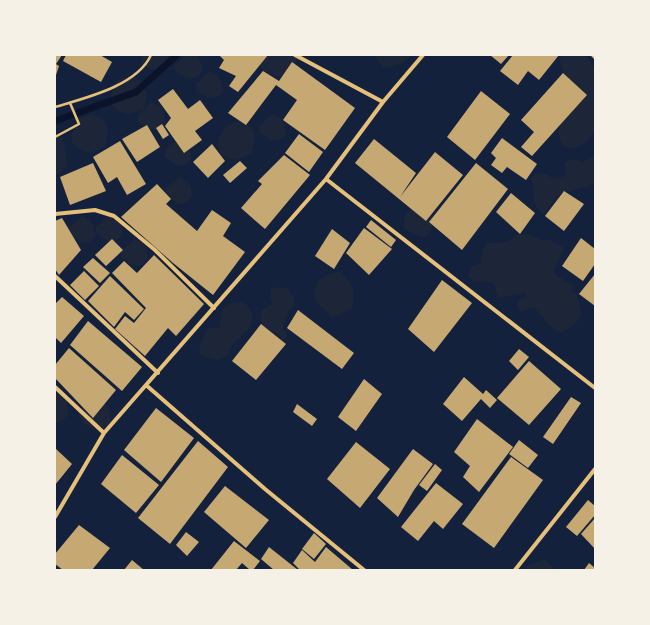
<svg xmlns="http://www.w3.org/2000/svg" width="650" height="625" viewBox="0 0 650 625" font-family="Roboto,sans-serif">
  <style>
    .green { fill: #1d2539 }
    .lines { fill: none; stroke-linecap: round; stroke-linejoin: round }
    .stream { stroke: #0b132b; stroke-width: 7 }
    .building { fill: #c6a872 }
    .path { stroke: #e5c07b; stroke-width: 2.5 }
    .minor { stroke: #e5c07b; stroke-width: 4 }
  </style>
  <rect width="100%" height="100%" fill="#14213d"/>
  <path class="green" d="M 142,55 L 168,55 L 168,64 C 157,74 151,71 141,62 Z
    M 186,55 L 197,56 L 202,64 L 202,73 L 195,78 L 188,79 L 175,71 L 175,65 Z
    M 261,55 L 297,55 L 294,71 L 278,77 L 271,75 L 263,71 L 260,64 Z
    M 375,55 L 412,55 C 402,64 398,67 383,67 Z
    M 559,55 L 585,55 L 595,68 L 595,131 L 585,143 L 574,149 L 563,146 C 562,143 559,138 558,134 C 558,127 571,104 574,96 L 562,69 Z
    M 210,71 C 220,76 223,81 223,92 L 217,97 L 208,98 L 196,90 L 196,84 Z
    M 131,76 L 143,82 L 147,93 L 144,109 C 139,110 133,114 129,114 C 125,115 120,112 117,110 C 104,103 113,90 118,80 Z
    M 152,102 C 162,107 165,112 165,123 L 158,129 L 150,129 L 138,121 L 138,115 Z
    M 92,114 L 104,120 L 108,131 L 105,147 C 100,148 95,152 90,152 C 86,153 81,150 78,148 C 65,141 74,128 79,118 Z
    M 273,114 C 283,118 286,124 286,135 L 279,140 L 271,141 L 259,132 L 259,126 Z
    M 239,121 L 251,127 L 255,138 L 251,154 L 236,160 L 228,158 L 221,154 L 218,147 L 218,139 L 226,126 Z
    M 55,133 L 62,136 L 68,166 L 55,176 Z
    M 179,139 C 189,143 191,149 191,160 L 185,165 L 177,166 L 164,157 C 165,147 170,144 179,139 Z
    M 595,156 L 595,183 C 587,188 578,188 570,192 C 559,188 550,207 544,215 C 542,213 539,211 537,208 C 532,200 535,188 531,179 L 536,173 L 548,175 L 553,179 L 565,176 L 565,162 L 573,159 L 583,162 Z
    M 179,177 C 189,181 192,186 192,197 L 186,203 L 178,204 L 166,195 L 165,189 Z
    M 419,206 L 430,213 L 434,223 L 429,233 L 425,237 L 413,234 L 404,228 C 404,214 406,211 419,206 Z
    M 110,214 C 120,218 123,224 123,235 L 116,241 L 108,241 L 96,233 L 96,227 Z
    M 82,216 C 93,220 95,226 95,237 L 89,242 L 81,243 L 69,234 L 69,228 Z
    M 528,234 L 541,240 L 551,240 L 564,248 L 553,273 L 573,286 L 571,292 L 576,294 C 577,299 580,304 581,310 C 583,321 569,329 561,333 L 552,328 L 534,307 L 521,312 L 517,307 L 518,301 L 526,297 L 525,293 L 504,297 L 498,297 L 494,284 L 484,281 L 475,282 L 468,276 L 470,267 L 481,263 L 482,250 L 487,243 L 500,243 L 510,240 L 517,235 Z
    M 135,239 C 145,243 148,249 148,260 L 141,265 L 133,266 L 121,257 L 121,251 Z
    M 339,271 C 352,284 357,289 352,308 L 343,313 L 332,317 L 315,300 C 313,278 322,277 339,271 Z
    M 278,287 L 288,289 L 294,297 L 294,306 C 286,311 285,321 283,329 L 288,337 L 282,341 L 279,334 L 269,330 L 263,326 L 260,314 L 262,310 L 273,304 L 270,295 L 271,289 Z
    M 241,302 L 247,305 L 253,314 L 251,326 L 232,345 L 229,353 L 226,357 L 218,360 L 201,356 L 199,348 L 207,329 L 220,327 C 221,309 222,304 241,302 Z
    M 55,393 L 63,395 C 70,407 72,418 56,423 L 55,423 Z
    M 91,400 L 106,403 C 112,416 115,426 99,432 L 83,423 L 78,413 Z
    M 545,559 L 555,570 L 524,570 L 527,566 Z"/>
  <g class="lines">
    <path class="stream" d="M 55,121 L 136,92 L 177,55"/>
  </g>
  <path class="building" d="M 55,55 L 62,55 L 56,64 L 59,66 L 55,78 Z
    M 66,55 L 100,55 L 112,62 L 101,82 L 63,61 Z
    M 219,55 L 268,55 L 238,92 L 229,86 L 236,76 L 219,68 L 224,60 Z
    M 490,55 L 509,55 L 501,64 Z
    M 513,55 L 559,55 L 539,80 L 528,71 L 518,85 L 500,71 Z
    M 292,62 L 355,108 L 325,150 L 283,120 L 297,100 L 276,85 L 246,125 L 228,113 L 263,71 L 279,81 Z
    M 563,73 L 587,95 L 532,156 L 521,147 L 534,132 L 521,120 Z
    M 173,89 L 188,109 L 200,100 L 213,118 L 195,131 L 202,140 L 184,153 L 165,126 L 171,118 L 158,100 Z
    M 481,91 L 510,114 L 475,160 L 447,137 Z
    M 162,124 L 169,135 L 163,139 L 156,128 Z
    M 147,125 L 160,147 L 137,162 L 122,139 Z
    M 299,134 L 323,152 L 309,172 L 285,153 Z
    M 502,138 L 537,164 L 526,180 L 507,167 L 502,173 L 491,165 L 496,158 L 491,153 Z
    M 374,139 L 416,173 L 400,197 L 435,152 L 463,175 L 426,221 L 355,163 Z
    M 120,141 L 146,184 L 127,195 L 117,177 L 108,183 L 93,157 Z
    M 212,144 L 225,161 L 208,178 L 193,162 Z
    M 284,155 L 310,175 L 265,229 L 241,208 L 262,184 L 258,181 Z
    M 240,161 L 247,168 L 230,183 L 223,175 Z
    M 93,163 L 106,191 L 70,205 L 60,177 Z
    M 476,163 L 508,189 L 462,250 L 429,222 Z
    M 157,184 L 171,199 L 166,204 L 197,231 L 212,210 L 231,223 L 223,236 L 245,252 L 213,295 L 173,263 L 121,217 Z
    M 564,191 L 584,204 L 564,231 L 545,216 Z
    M 511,193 L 535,213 L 520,234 L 496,212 Z
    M 62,218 L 81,250 L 59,275 L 55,269 L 55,221 Z
    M 371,220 L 396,240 L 391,247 L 366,227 Z
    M 364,228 L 392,249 L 369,275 L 346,253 Z
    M 332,229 L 350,243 L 334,269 L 315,256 Z
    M 581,238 L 595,249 L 595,264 L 583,281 L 562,266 Z
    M 112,239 L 123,250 L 106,266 L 95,255 Z
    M 154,255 L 204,304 L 176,336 L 168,328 L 145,356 L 115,329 L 125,316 L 134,323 L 146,308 L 112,273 L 124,261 L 137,273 Z
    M 93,258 L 110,273 L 100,283 L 83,267 Z
    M 84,271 L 99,286 L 85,300 L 70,285 Z
    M 595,274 L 595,306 L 579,294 Z
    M 110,276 L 144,309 L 134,320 L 125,312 L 114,327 L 88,301 Z
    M 442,280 L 472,303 L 434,352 L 408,329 Z
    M 62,297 L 84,316 L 61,343 L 55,337 L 55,304 Z
    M 298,310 L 354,353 L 342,369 L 287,328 Z
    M 88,321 L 142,367 L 122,391 L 70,345 Z
    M 261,324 L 286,344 L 256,380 L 232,361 Z
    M 69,348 L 116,390 L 93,418 L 55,378 L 55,365 Z
    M 519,349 L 529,357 L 518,370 L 509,361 Z
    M 529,361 L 561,389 L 529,425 L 497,398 Z
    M 464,377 L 483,394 L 486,390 L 497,400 L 490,408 L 481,399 L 462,421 L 443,404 Z
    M 364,379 L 382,394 L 356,431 L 338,417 Z
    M 571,397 L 581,403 L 553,444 L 543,437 Z
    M 297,404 L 317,419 L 312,426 L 293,412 Z
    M 156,408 L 194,438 L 161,482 L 124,450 Z
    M 477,419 L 513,447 L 479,492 L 463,477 L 470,466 L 454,452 Z
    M 519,440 L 538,455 L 528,468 L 509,454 Z
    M 198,441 L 228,467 L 170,544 L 138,518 Z
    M 356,442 L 390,469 L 360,508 L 327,479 Z
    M 55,448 L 72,464 L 55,485 Z
    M 413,449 L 433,464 L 414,490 L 398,517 L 377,498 Z
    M 122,455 L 159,485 L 136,513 L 101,484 Z
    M 511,457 L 543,480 L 494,548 L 462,524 Z
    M 435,464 L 442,470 L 427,491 L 419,485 Z
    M 436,483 L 463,504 L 443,529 L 434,521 L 418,541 L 401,527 Z
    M 225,486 L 269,520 L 246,548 L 204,512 Z
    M 588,500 L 595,506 L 595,515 L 577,536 L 566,527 Z
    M 595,518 L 595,549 L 581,534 Z
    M 79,525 L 110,548 L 92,570 L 63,570 L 55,564 L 55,554 Z
    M 186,532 L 199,542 L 187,556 L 176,545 Z
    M 314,533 L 326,544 L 314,559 L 302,549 Z
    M 234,541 L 260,561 L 253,570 L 250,570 L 242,563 L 236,570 L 211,570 Z
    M 269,547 L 298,570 L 274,570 L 261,559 Z
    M 326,547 L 353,570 L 300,570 L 293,563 L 302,550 L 315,562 Z
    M 132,560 L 144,570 L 124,570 Z
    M 589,563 L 595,568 L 595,570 L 584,570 Z"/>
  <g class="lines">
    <path class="path" d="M 55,107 C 85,98 137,86 151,55
      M 55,137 L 79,124 L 70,103"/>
    <path class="minor" d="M 295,55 L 383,102
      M 593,55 L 595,57
      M 326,179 L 595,388
      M 55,214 L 95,210 L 114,216 L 155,250 L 214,308
      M 55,276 L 158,373
      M 146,385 L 265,489 L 364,570
      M 55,387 L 104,433
      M 55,517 L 104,433 L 326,179 L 383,102 L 423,55
      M 515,570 L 595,469"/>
  </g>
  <rect width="650" height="625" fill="none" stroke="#f6f1e7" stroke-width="112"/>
</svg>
